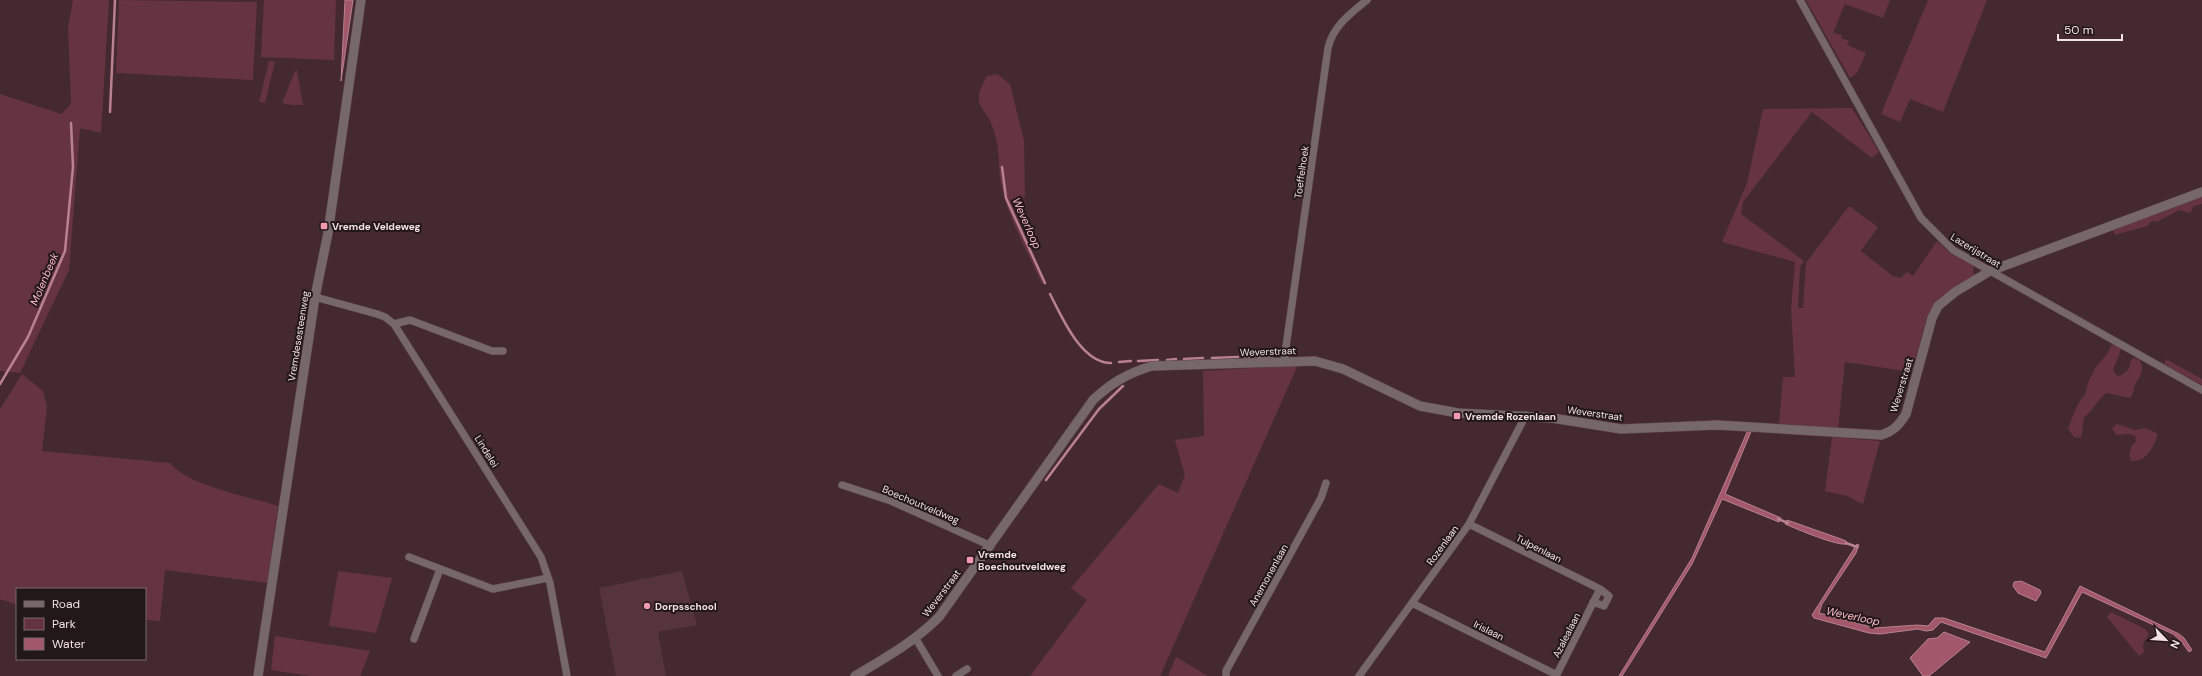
<svg xmlns="http://www.w3.org/2000/svg" width="2202" height="676" viewBox="0 0 2202 676" font-family="'DM Sans',sans-serif">
  <style>
    .built { fill: #55343b }
    .green { fill: #653440 }
    .water { fill: #a2586a; stroke: #ba818f }
    .lines { fill: none; stroke-linecap: round; stroke-linejoin: round }
    .stream { stroke: #ba818f; stroke-width: 2.5 }
    .minor-casing { stroke: #60474d; stroke-width: 8 }
    .tertiary-casing { stroke: #60474d; stroke-width: 10 }
    .minor { stroke: #75676a; stroke-width: 7 }
    .tertiary { stroke: #75676a; stroke-width: 9 }
    .poi-dot { fill: #f29aad; stroke: #221719; stroke-width: 1.5 }
    .labels { text-anchor: middle; stroke-width: 4; stroke-linejoin: round; paint-order: stroke }
    .street-label { font-size: 10px; fill: #f3e1e4; stroke: #221719 }
    .poi-label { font-size: 10px; font-weight: bold; fill: #f3e1e4; stroke: #221719; text-anchor: start }
    .water-label { font-size: 11px; font-style: italic; fill: #ffbdca; stroke: #221719 }
  </style>
  <rect width="100%" height="100%" fill="#442a30"/>
  <path class="built" d="M 682,571 L 697,625 L 658,632 L 666,676 L 616,676 L 599,588 Z"/>
  <path class="green" d="M 73,0 L 109,0 L 101,133 L 80,128 L 69,270 L 20,373 L 0,371 L 0,94 L 61,114 L 71,104 L 68,27 Z
    M 119,0 L 257,2 L 253,80 L 116,73 Z
    M 264,0 L 336,0 L 334,60 L 261,57 Z
    M 1806,0 L 1890,0 L 1883,18 L 1845,4 L 1833,33 L 1842,35 L 1841,38 L 1849,41 L 1847,45 L 1866,53 L 1857,73 L 1850,78 Z
    M 1928,0 L 1987,0 L 1943,112 L 1910,99 L 1900,122 L 1881,114 Z
    M 269,61 L 275,62 L 265,103 L 259,102 Z
    M 297,70 L 303,105 L 292,105 L 282,103 L 295,71 Z
    M 997,74 L 1010,84 L 1024,141 L 1025,196 L 1013,201 L 1009,198 L 1046,286 L 1041,282 C 1028,252 1011,224 1003,192 C 997,172 1001,151 994,131 C 986,104 968,108 987,76 Z
    M 1852,108 L 1879,152 L 1872,158 L 1812,112 L 1743,202 L 1741,214 L 1804,261 L 1800,267 L 1798,308 L 1803,308 L 1806,263 L 1849,206 L 1878,227 L 1861,251 L 1893,276 L 1901,278 L 1907,272 L 1913,276 L 1937,241 L 1950,253 L 1973,265 L 1974,276 L 1933,307 L 1926,320 L 1912,372 L 1845,362 L 1838,428 L 1779,424 L 1783,377 L 1795,377 L 1791,309 L 1795,262 L 1722,242 L 1747,183 L 1763,109 Z
    M 2202,194 L 2202,204 L 2194,206 L 2190,213 L 2180,210 L 2156,222 L 2152,221 L 2147,226 L 2115,235 L 2112,229 Z
    M 2117,344 L 2121,349 L 2113,370 L 2116,375 L 2120,376 L 2128,370 L 2132,358 L 2139,359 C 2145,369 2141,375 2136,383 C 2133,389 2134,393 2130,398 L 2107,393 C 2096,400 2094,411 2084,417 L 2081,438 L 2074,437 L 2068,429 C 2072,418 2077,402 2085,395 L 2088,383 L 2095,368 L 2108,353 L 2111,345 Z
    M 2166,359 L 2202,379 L 2202,385 L 2164,364 Z
    M 1298,365 L 1160,676 L 1030,676 L 1087,600 L 1071,588 L 1159,484 L 1178,493 L 1185,475 L 1175,440 L 1204,436 L 1203,371 Z
    M 22,374 L 43,391 L 47,407 L 42,451 L 170,463 C 186,485 250,497 278,506 L 267,583 L 165,570 L 160,621 L 145,620 L 145,589 L 17,589 L 17,605 L 0,599 L 0,409 Z
    M 2117,424 L 2135,430 L 2146,428 L 2158,434 C 2153,448 2147,462 2131,461 L 2129,455 L 2132,445 L 2136,442 L 2135,436 L 2129,434 L 2116,435 L 2112,428 Z
    M 1832,437 L 1880,441 L 1863,504 L 1847,496 L 1825,491 Z
    M 338,571 L 392,578 L 376,633 L 329,626 Z
    M 2111,612 L 2145,629 L 2149,634 L 2143,645 L 2144,652 L 2139,656 L 2107,617 Z
    M 275,636 L 370,651 L 360,676 L 311,676 L 271,670 Z
    M 1176,657 L 1208,676 L 1168,676 Z"/>
  <path class="water" d="M 345,0 L 353,0 L 341,81 Z
    M 1748,430 L 1751,431 L 1750,434 L 1725,494 L 1781,518 L 1779,522 L 1722,499 L 1692,564 L 1629,665 L 1622,676 L 1619,676 L 1692,558 Z
    M 1787,520 L 1841,539 L 1846,541 L 1847,544 C 1836,546 1797,529 1785,524 Z
    M 1857,544 L 1859,545 L 1856,553 L 1822,604 L 1819,613 L 1875,628 L 1917,625 L 1928,626 L 1935,618 L 1944,618 L 2045,652 L 2080,586 L 2179,634 L 2184,638 L 2192,650 L 2189,652 L 2181,641 L 2173,634 L 2082,592 L 2046,658 L 1941,622 L 1933,630 L 1926,631 L 1918,629 L 1880,634 L 1869,633 L 1814,618 L 1812,615 Z
    M 2021,581 L 2040,590 L 2041,593 L 2036,601 L 2018,593 L 2013,586 L 2014,582 Z
    M 1944,632 L 1970,642 L 1929,676 L 1923,676 L 1910,658 L 1928,639 L 1937,638 Z"/>
  <g class="lines">
    <path class="stream" d="M 110,112 L 115,0
      M 1002,167 L 1006,198 L 1045,283
      M 1050,294 C 1062,317 1081,363 1111,363
      M 1244,357 L 1249,357
      M 1256,357 L 1272,357
      M 1212,358 L 1238,357
      M 1184,359 L 1203,358
      M 1167,360 L 1176,359
      M 1138,361 L 1158,360
      M 1119,362 L 1131,361
      M 0,384 L 28,337 L 65,251 L 73,167 L 71,123
      M 1046,480 L 1099,409 L 1123,386
      M 1778,519 L 1788,523
      M 1846,543 L 1857,547"/>
    <defs>
      <path id="minor" d="M 1800,0 L 1921,218 L 1953,250 L 2202,390
        M 315,297 L 377,314 L 385,317 L 394,324 L 541,557 L 550,583 L 567,676
        M 394,324 L 410,320 L 492,351 L 503,351
        M 1284,361 L 1328,48 C 1333,26 1350,14 1367,0
        M 842,485 L 891,501 L 991,546
        M 1469,524 L 1600,589 L 1609,596 L 1604,606 L 1593,602
        M 409,557 L 493,589 L 548,578
        M 1412,603 L 1557,675
        M 414,639 L 440,569
        M 916,639 L 938,676
        M 956,676 L 967,669
        M 1226,676 L 1226,671 L 1321,498 L 1326,483
        M 1359,676 L 1469,524 L 1526,415
        M 1556,676 L 1600,589"/>
      <path id="tertiary" d="M 258,676 L 315,297 L 328,233 L 361,0
        M 855,676 C 885,658 914,642 939,617 L 1093,400 C 1111,383 1128,373 1152,366 L 1315,361 L 1343,369 L 1420,406 L 1458,413 L 1552,418 L 1621,429 L 1717,425 L 1881,435 C 1894,431 1899,425 1906,414 L 1932,318 L 1938,306 L 1955,292 L 1990,271 L 2202,192"/>
    </defs>
    <use href="#minor" class="minor-casing"/>
    <use href="#tertiary" class="tertiary-casing"/>
    <use href="#minor" class="minor"/>
    <use href="#tertiary" class="tertiary"/>
  </g>
  <g class="poi-dot">
    <rect x="320" y="222" width="8" height="8" rx="2"/>
    <rect x="1453" y="412" width="8" height="8" rx="2"/>
    <rect x="966" y="556" width="8" height="8" rx="2"/>
    <circle cx="647" cy="606" r="4"/>
  </g>
  <g class="labels">
    <g class="street-label">
      <text transform="translate(1301 172) rotate(-82)" y="4">Toeffelhoek</text>
      <text transform="translate(1976 250) rotate(31)" y="4">Lazerijstraat</text>
      <text transform="translate(298 336) rotate(-81)" y="4">Vremdesesteenweg</text>
      <text transform="translate(1268 351) rotate(-2)" y="4">Weverstraat</text>
      <text transform="translate(1901 385) rotate(-73)" y="4">Weverstraat</text>
      <text transform="translate(1595 413) rotate(8)" y="4">Weverstraat</text>
      <text transform="translate(487 451) rotate(58)" y="4">Lindelei</text>
      <text transform="translate(921 504) rotate(23)" y="4">Boechoutveldweg</text>
      <text transform="translate(1442 545) rotate(-54)" y="4">Rozenlaan</text>
      <text transform="translate(1539 548) rotate(27)" y="4">Tulpenlaan</text>
      <text transform="translate(1268 575) rotate(-61)" y="4">Anemonenlaan</text>
      <text transform="translate(941 593) rotate(-53)" y="4">Weverstraat</text>
      <text transform="translate(1489 630) rotate(26)" y="4">Irislaan</text>
      <text transform="translate(1566 635) rotate(-63)" y="4">Azalealaan</text>
    </g>
    <g class="poi-label">
      <text x="332" y="230">Vremde Veldeweg</text>
      <text x="1465" y="420">Vremde Rozenlaan</text>
      <text x="978" y="558">Vremde<tspan x="978" dy="12">Boechoutveldweg</tspan></text>
      <text x="655" y="610">Dorpsschool</text>
    </g>
    <g class="water-label">
      <text transform="translate(1027 223) rotate(66)" y="4">Weverloop</text>
      <text transform="translate(44 279) rotate(-67)" y="4">Molenbeek</text>
      <text transform="translate(1853 616) rotate(12)" y="4">Weverloop</text>
    </g>
  </g>
  <rect x="16" y="588" width="130" height="72" fill="#221719" stroke="#76686a"/>
  <rect x="24" y="601" width="20" height="6" fill="#75676a" stroke="#76686a"/>
  <text x="52" y="608" font-size="12" fill="#f3e1e4">Road</text>
  <rect x="24" y="618" width="20" height="12" fill="#653440" stroke="#76686a"/>
  <text x="52" y="628" font-size="12" fill="#f3e1e4">Park</text>
  <rect x="24" y="638" width="20" height="12" fill="#a2586a" stroke="#76686a"/>
  <text x="52" y="648" font-size="12" fill="#f3e1e4">Water</text>
  <g transform="translate(2166 640) rotate(115)" stroke="#221719" stroke-width="3" paint-order="stroke">
  <path d="M0-3L7 15L0 10L-7 15Z" fill="#f3e1e4"/>
  <text y="-6" font-size="11" font-weight="bold" text-anchor="middle" fill="#f3e1e4">N</text>
  </g>
  <path d="M2058 34v6h64v-6" fill="none" stroke="#f3e1e4" stroke-width="2"/>
  <text x="2064" y="34" font-size="12" fill="#f3e1e4" stroke="#221719" stroke-width="3" paint-order="stroke">50 m</text>
</svg>
